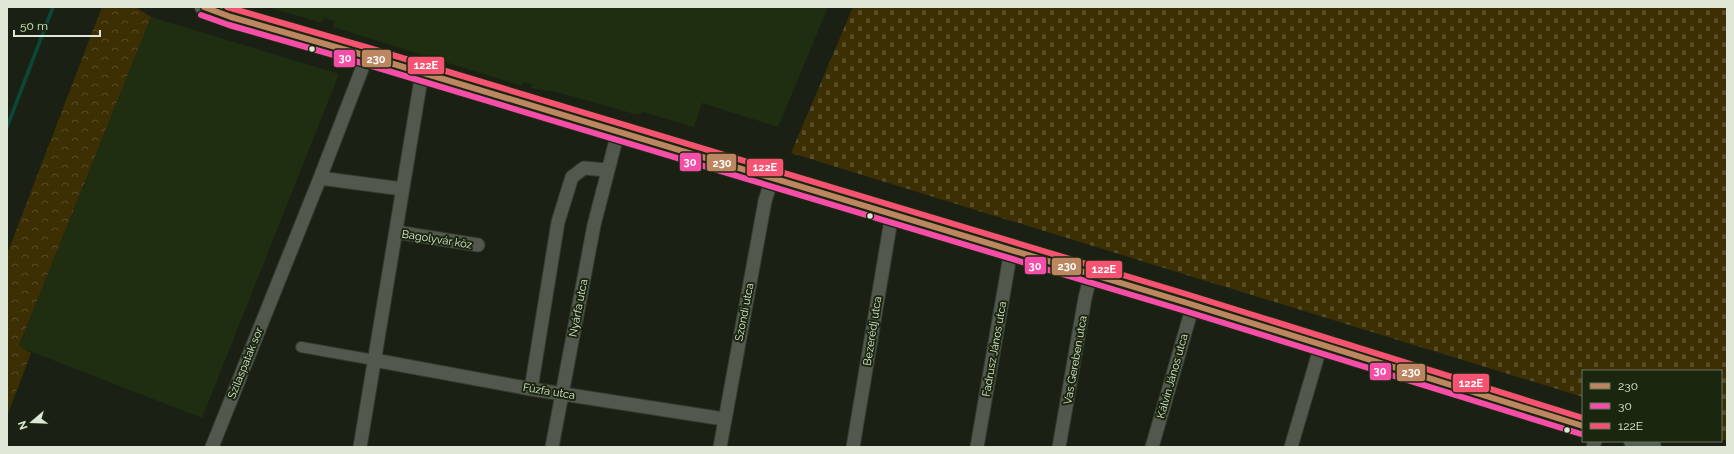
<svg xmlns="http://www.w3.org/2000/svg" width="1734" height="454" viewBox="0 0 1734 454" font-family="Raleway,sans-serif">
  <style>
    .built { fill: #1f2d10 }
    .forest { fill: url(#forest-crowns) }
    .cemetery { fill: url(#cemetery-stones) }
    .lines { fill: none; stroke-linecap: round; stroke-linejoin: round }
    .stream { stroke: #0b4738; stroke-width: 3.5 }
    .pedestrian-casing { stroke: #353a31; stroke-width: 12 }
    .minor-casing { stroke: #353a31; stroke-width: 15 }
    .secondary-casing { stroke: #353a31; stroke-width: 20 }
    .pedestrian { stroke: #52584d; stroke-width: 10 }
    .minor { stroke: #52584d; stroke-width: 13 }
    .secondary { stroke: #566054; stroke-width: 18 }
    .bus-1-casing { stroke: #1a270e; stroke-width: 9 }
    .bus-2-casing { stroke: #1a270e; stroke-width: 9 }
    .bus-3-casing { stroke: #1a270e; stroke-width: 9 }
    .bus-1 { stroke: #bb8660; stroke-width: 6 }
    .bus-2 { stroke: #f54da8; stroke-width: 6 }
    .bus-3 { stroke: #f65372; stroke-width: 6 }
    .bus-dot { fill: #dfe8d7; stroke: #1a270e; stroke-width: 1.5 }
    .labels { text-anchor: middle; stroke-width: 4; stroke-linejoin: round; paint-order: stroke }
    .street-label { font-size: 11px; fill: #dfe8d7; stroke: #1a270e }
    .line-badge { stroke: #1a270e; stroke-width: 1.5 }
    .badge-label { font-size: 11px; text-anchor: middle; font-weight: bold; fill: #fff }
  </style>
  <defs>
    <pattern id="forest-crowns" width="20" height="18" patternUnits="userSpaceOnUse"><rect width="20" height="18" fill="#3c2f04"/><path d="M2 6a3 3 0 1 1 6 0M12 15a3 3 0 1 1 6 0" fill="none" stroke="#584d28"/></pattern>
    <pattern id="cemetery-stones" width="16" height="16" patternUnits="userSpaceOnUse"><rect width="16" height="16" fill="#3c2f04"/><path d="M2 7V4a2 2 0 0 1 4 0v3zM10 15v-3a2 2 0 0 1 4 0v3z" fill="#584d28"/></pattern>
  </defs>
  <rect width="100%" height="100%" fill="#1a2114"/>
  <path class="built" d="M 268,7 L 828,7 L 778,127 L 702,103 L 694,127 L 643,112 L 638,115 L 557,92 L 535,89 L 531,88 L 532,84 L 523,82 L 522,86 L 333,27 L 335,21 L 324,18 L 322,23 Z
    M 151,17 L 339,74 L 202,418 L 19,347 Z"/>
  <path class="forest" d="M 102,7 L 135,7 L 151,17 L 19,346 L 31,353 L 7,416 L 7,254 Z"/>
  <path class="cemetery" d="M 853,7 L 1727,7 L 1727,441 L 1721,439 L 1721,371 L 1583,371 L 1583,397 L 791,153 Z"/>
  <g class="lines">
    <path class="stream" d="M 7,127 L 53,7"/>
    <defs>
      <path id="pedestrian" d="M 301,347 L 374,360"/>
      <path id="minor" d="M 320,178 L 402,189
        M 396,232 L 478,245
        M 374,360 L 531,389 L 724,419
        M 531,389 L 558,222 L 572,177 L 584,168 L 607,170
        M 212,447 L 320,178 L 367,56
        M 360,447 L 422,73
        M 552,447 L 594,225 L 618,132
        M 720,447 L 765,201 L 772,178
        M 853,447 L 892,214
        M 977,447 L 1011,250
        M 1059,447 L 1085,298 L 1091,274
        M 1152,447 L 1193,305
        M 1291,447 L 1321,345
        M 1593,447 L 1595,441"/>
      <path id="secondary" d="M 204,7 L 231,17 L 367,56 L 1184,302 L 1583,426
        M 1633,441 L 1652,447"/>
    </defs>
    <use href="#pedestrian" class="pedestrian-casing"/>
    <use href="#minor" class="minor-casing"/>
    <use href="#secondary" class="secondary-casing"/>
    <use href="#pedestrian" class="pedestrian"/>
    <use href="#minor" class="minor"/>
    <use href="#secondary" class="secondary"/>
    <defs>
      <path id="bus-1" d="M 204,7 L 231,17 L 367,56 L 1184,302 L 1583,426"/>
      <path id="bus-2" d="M 201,15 L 229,25 L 365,64 L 1182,310 L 1581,434"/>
      <path id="bus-3" d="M 227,7 L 369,48 L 1186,294 L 1583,418"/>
    </defs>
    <use href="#bus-1" class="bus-1-casing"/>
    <use href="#bus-2" class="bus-2-casing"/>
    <use href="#bus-3" class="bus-3-casing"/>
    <use href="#bus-1" class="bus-1"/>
    <use href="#bus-2" class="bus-2"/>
    <use href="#bus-3" class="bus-3"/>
  </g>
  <g class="bus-dot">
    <circle cx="312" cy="49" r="3.5"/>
    <circle cx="870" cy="216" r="3.5"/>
    <circle cx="1567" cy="430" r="3.5"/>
  </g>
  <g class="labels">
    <g class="street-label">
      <text transform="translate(437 239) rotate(9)" y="4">Bagolyvár köz</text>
      <text transform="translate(578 308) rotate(-79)" y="4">Nyárfa utca</text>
      <text transform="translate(744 312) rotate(-79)" y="4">Szondi utca</text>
      <text transform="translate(872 331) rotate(-81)" y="4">Bezerédj utca</text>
      <text transform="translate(994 349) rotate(-80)" y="4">Fadrusz János utca</text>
      <text transform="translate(1075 360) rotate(-80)" y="4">Vas Gereben utca</text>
      <text transform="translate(245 363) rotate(-68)" y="4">Szilaspatak sor</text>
      <text transform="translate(1172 376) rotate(-74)" y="4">Kálvin János utca</text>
      <text transform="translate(549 391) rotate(9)" y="4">Fűzfa utca</text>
    </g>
  </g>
  <g class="line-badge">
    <rect x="333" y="49" width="23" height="19" rx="4" fill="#f54da8"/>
    <rect x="361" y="49" width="31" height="19" rx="4" fill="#bb8660"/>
    <rect x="407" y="56" width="38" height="19" rx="4" fill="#f65372"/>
    <rect x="679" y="152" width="23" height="20" rx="4" fill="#f54da8"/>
    <rect x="706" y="153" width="31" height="19" rx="4" fill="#bb8660"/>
    <rect x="746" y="158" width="38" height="19" rx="4" fill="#f65372"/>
    <rect x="1024" y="256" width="23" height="19" rx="4" fill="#f54da8"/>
    <rect x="1051" y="257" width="31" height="19" rx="4" fill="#bb8660"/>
    <rect x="1085" y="260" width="38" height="19" rx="4" fill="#f65372"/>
    <rect x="1369" y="362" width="23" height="19" rx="4" fill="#f54da8"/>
    <rect x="1396" y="363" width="30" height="19" rx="4" fill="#bb8660"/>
    <rect x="1452" y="373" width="38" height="20" rx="4" fill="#f65372"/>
  </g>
  <g class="badge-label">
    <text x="345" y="62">30</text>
    <text x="376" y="63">230</text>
    <text x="426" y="69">122E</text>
    <text x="690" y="166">30</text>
    <text x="722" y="167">230</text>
    <text x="765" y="171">122E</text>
    <text x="1035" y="270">30</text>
    <text x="1067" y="270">230</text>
    <text x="1104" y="273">122E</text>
    <text x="1380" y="375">30</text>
    <text x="1411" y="376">230</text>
    <text x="1471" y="387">122E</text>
  </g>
  <rect width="1734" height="454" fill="none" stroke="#dfe8d7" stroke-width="16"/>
  <rect x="1582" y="370" width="140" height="72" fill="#1a270e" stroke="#69745e"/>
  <rect x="1590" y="383" width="20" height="6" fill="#bb8660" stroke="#69745e"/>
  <text x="1618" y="390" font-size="12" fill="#dfe8d7">230</text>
  <rect x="1590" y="403" width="20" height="6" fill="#f54da8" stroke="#69745e"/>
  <text x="1618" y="410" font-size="12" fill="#dfe8d7">30</text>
  <rect x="1590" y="423" width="20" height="6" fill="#f65372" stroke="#69745e"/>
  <text x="1618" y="430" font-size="12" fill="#dfe8d7">122E</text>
  <g transform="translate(32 422) rotate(251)" stroke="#1a270e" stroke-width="3" paint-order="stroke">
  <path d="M0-3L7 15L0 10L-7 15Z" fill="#dfe8d7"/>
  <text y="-6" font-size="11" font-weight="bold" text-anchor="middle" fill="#dfe8d7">N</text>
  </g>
  <path d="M14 30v6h86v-6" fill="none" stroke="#dfe8d7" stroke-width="2"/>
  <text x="20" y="30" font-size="12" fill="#dfe8d7" stroke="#1a270e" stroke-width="3" paint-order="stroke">50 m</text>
</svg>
